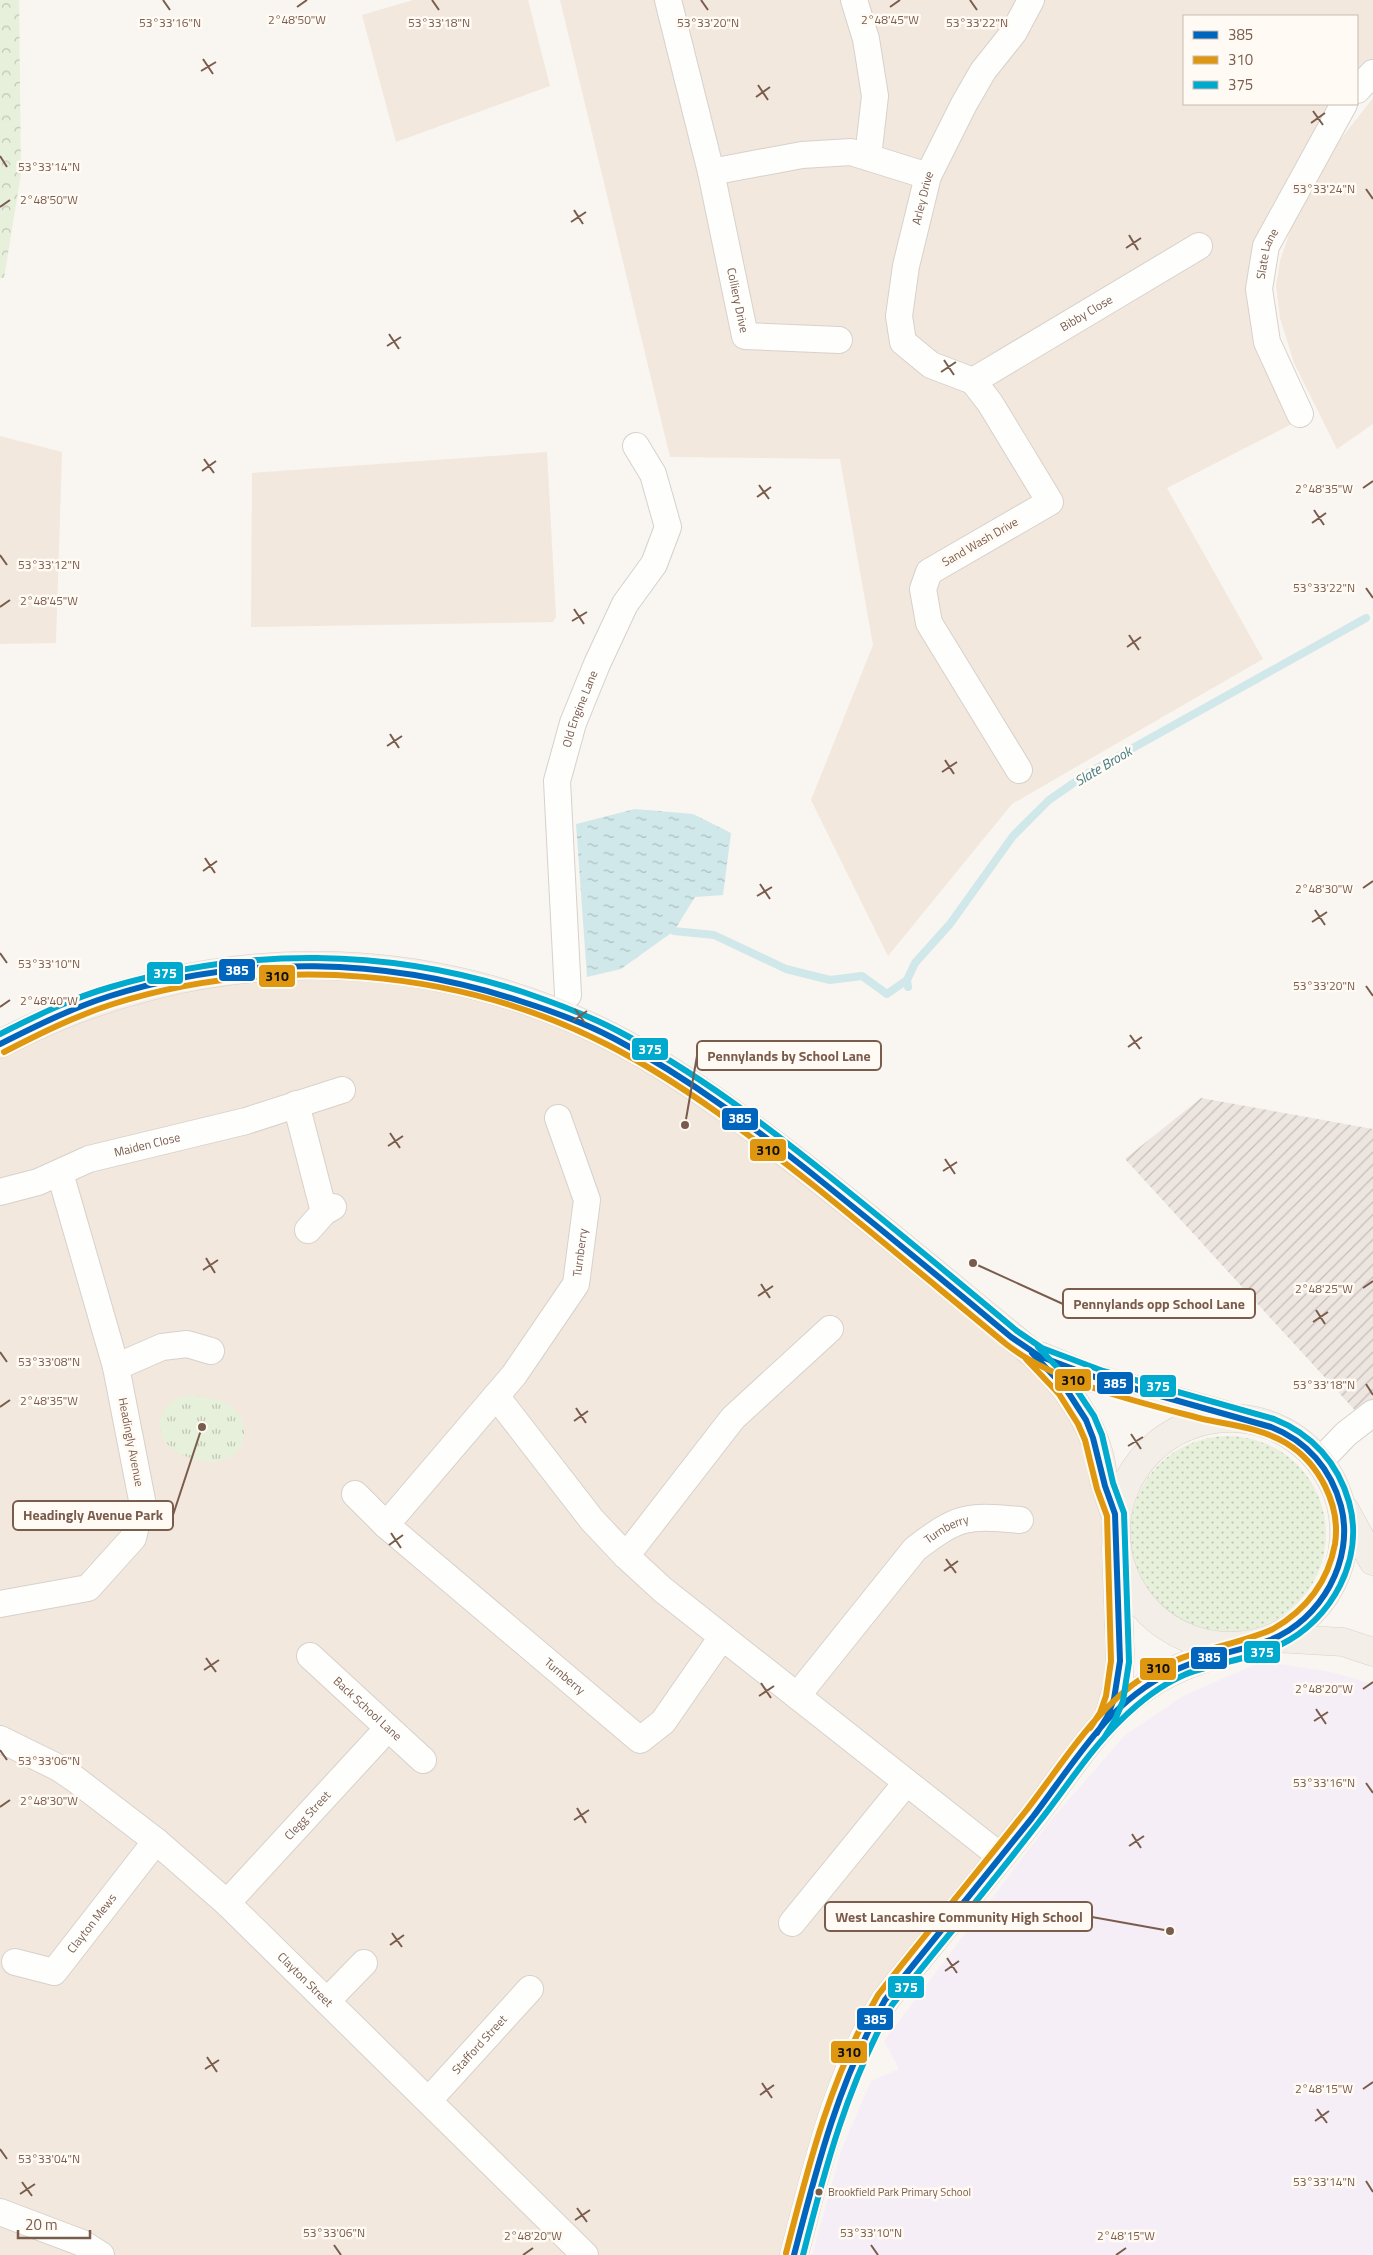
<svg xmlns="http://www.w3.org/2000/svg" width="1373" height="2255" viewBox="0 0 1373 2255" font-family="'Titillium Web',sans-serif">
  <style>
    .residential { fill: #f2e8de }
    .industrial { fill: url(#industrial-furrows) }
    .education { fill: #f6eef6 }
    .grass { fill: url(#grass-dots) }
    .forest { fill: url(#forest-crowns) }
    .park { fill: url(#park-tufts) }
    .water { fill: url(#water-ripples) }
    .lines { fill: none; stroke-linecap: round; stroke-linejoin: round }
    .stream { stroke: #d0e8ea; stroke-width: 8 }
    .street-casing { stroke: #d7d1cb; stroke-width: 28 }
    .secondary-casing { stroke: #d9d2cb; stroke-width: 29 }
    .primary-casing { stroke: #dad1cc; stroke-width: 29 }
    .street { stroke: #fefefd; stroke-width: 26 }
    .secondary { stroke: #fefefd; stroke-width: 28 }
    .primary { stroke: #f3eee8; stroke-width: 28 }
    .bus-1-casing { stroke: #fffaf3; stroke-width: 10 }
    .bus-2-casing { stroke: #fffaf3; stroke-width: 10 }
    .bus-3-casing { stroke: #fffaf3; stroke-width: 10 }
    .bus-1 { stroke: #0065bd; stroke-width: 6 }
    .bus-2 { stroke: #de970f; stroke-width: 6 }
    .bus-3 { stroke: #00a9ce; stroke-width: 6 }
    .ticks { fill: none; stroke: #7a5c4d; stroke-width: 2 }
    .bus-dot { fill: #7a5c4d; stroke: #fffaf3; stroke-width: 2 }
    .labels { text-anchor: middle; stroke-width: 5; stroke-linejoin: round; paint-order: stroke }
    .bus-label { font-size: 11px; fill: #7a5c4d; stroke: #fffaf3; text-anchor: start }
    .street-label { font-size: 12px; fill: #7a5c4d; stroke: #fffaf3 }
    .water-label { font-size: 14px; font-style: italic; fill: #437c86; stroke: #fffaf3 }
    .ticks-label { font-size: 12px; text-anchor: middle; fill: #7a5c4d; stroke: #fffaf3; stroke-width: 5; stroke-linejoin: round; paint-order: stroke }
    .leader { fill: none; stroke: #7a5c4d; stroke-width: 2 }
    .callout-dot { fill: #7a5c4d; stroke: #fffaf3; stroke-width: 2 }
    .callout { fill: #fffaf3; stroke: #7a5c4d; stroke-width: 2 }
    .callout-label { font-size: 14px; text-anchor: middle; font-weight: bold; fill: #7a5c4d }
    .line-badge { stroke: #fffaf3; stroke-width: 2 }
    .badge-label { font-size: 14px; text-anchor: middle; font-weight: bold; fill: #fff }
    .pale-badge-label { font-size: 14px; text-anchor: middle; font-weight: bold; fill: #111 }
  </style>
  <defs>
    <pattern id="industrial-furrows" width="10" height="10" patternUnits="userSpaceOnUse" patternTransform="scale(1.25)"><rect width="10" height="10" fill="#ede5e0"/><path d="M-1 1l2-2M0 10L10 0M9 11l2-2" fill="none" stroke="#c5bdb8"/></pattern>
    <pattern id="grass-dots" width="8" height="8" patternUnits="userSpaceOnUse" patternTransform="scale(1.25)"><rect width="8" height="8" fill="#e7f0db"/><path d="M2 2h.1M6 6h.1" fill="none" stroke="#c0c6b4" stroke-width="1.8" stroke-linecap="round"/></pattern>
    <pattern id="forest-crowns" width="20" height="18" patternUnits="userSpaceOnUse" patternTransform="scale(1.25)"><rect width="20" height="18" fill="#e7f0db"/><path d="M2 6a3 3 0 1 1 6 0M12 15a3 3 0 1 1 6 0" fill="none" stroke="#c0c6b4"/></pattern>
    <pattern id="park-tufts" width="24" height="20" patternUnits="userSpaceOnUse" patternTransform="scale(1.25)"><rect width="24" height="20" fill="#e7f0db"/><path d="M3 7l-1-3M5 7V3M7 7l1-3M15 17l-1-3M17 17v-4M19 17l1-3" fill="none" stroke="#c0c6b4"/></pattern>
    <pattern id="water-ripples" width="26" height="14" patternUnits="userSpaceOnUse" patternTransform="scale(1.25)"><rect width="26" height="14" fill="#d0e8ea"/><path d="M2 4q2-2 4 0t4 0M15 11q2-2 4 0t4 0" fill="none" stroke="#aebfc0"/></pattern>
  </defs>
  <rect width="100%" height="100%" fill="#f9f5f0"/>
  <path class="residential" d="M 413,0 L 528,0 L 550,86 L 396,142 L 362,15 Z
    M 560,0 L 1373,0 L 1373,70 L 1357,88 L 1357,16 L 1184,16 L 1184,104 L 1343,104 L 1257,259 L 1248,306 L 1257,340 L 1294,423 L 1167,488 L 1263,659 L 1012,804 L 888,956 L 811,800 L 873,645 L 840,459 L 670,457 Z
    M 1373,98 L 1373,424 L 1337,449 L 1294,363 L 1280,318 L 1276,285 L 1280,261 L 1290,231 L 1307,196 L 1329,154 Z
    M 0,436 L 62,452 L 56,643 L 0,644 Z
    M 547,452 L 556,617 L 553,622 L 251,627 L 252,473 Z
    M 395,969 L 623,1043 L 1052,1372 L 1116,1517 L 1108,1719 L 885,2000 L 794,2255 L 0,2255 L 0,1044 L 169,981 Z"/>
  <path class="industrial" d="M 1201,1098 L 1373,1129 L 1373,1430 L 1125,1159 Z"/>
  <path class="education" d="M 1263,1661 L 1331,1672 L 1373,1684 L 1373,2255 L 812,2255 L 842,2148 L 871,2081 L 899,2069 L 884,2041 L 1051,1820 L 1125,1735 L 1183,1696 Z"/>
  <path class="grass" d="M1130 1534a98 98 0 1 1 196 0a98 98 0 1 1-196 0Z"/>
  <path class="forest" d="M 0,0 L 19,0 L 21,174 L 4,278 L 0,278 Z"/>
  <path class="park" d="M 189,1395 C 202,1396 216,1398 227,1404 C 251,1417 250,1451 223,1460 C 216,1463 207,1462 200,1460 C 191,1458 182,1456 175,1451 C 149,1432 159,1400 189,1395 Z"/>
  <path class="water" d="M 635,809 L 693,814 L 731,833 L 723,895 L 695,897 L 674,931 L 621,969 L 587,977 L 576,824 Z"/>
  <g class="lines">
    <path class="stream" d="M 674,931 L 714,935 L 786,969 L 830,980 L 862,976 L 887,994 L 907,980
      M 908,987 L 907,980 L 915,963 L 950,924 L 1013,836 L 1049,800 L 1088,773 L 1366,618"/>
    <defs>
      <g id="street">
        <path d="M 668,0 L 711,172 L 802,155 L 851,152 L 928,176"/>
        <path d="M 854,0 L 866,39 L 875,96 L 868,157"/>
        <path d="M 1357,90 L 1373,73"/>
        <path id="s1" d="M 711,172 L 745,336 L 839,340"/>
        <path d="M 973,381 L 990,403 L 1050,502 L 929,572 L 923,589 L 929,623 L 1019,770"/>
        <path id="s2" d="M 973,381 L 931,365 L 903,342 L 899,316 L 906,266 L 928,176 L 964,104 L 983,71 L 1014,32 L 1031,0"/>
        <path id="s3" d="M 973,381 L 1199,246"/>
        <path id="s4" d="M 1300,414 L 1267,342 L 1259,289 L 1266,246 L 1344,104"/>
        <path id="s5" d="M 568,995 L 557,781 L 573,723 L 597,664 L 625,604 L 654,564 L 668,527 L 653,474 L 636,446"/>
        <path d="M 296,1104 L 324,1212"/>
        <path id="s6" d="M 0,1192 L 38,1182 L 89,1159 L 246,1121 L 342,1090"/>
        <path d="M 308,1230 L 324,1212 L 333,1207"/>
        <path d="M 116,1367 L 162,1347 L 187,1344 L 211,1351"/>
        <path d="M 496,1396 L 592,1520 L 626,1556 L 663,1590 L 1000,1856"/>
        <path d="M 1320,1461 L 1346,1434 L 1373,1413"/>
        <path id="s7" d="M 355,1494 L 386,1525 L 640,1740 L 663,1722 L 722,1637"/>
        <path id="s8" d="M 386,1525 L 514,1375 L 576,1284 L 587,1200 L 558,1118"/>
        <path d="M 626,1556 L 733,1418 L 830,1329"/>
        <path d="M 0,1604 L 88,1588 L 133,1538 L 142,1500 L 116,1367 L 60,1173"/>
        <path id="s9" d="M 310,1656 L 423,1760"/>
        <path id="s10" d="M 797,1696 L 915,1549 C 958,1516 966,1515 1020,1520"/>
        <path id="s11" d="M 0,1739 L 59,1768 L 75,1779 L 156,1841 L 227,1903 L 585,2255"/>
        <path id="s12" d="M 227,1903 L 388,1728"/>
        <path d="M 792,1923 L 906,1783"/>
        <path id="s13" d="M 15,1962 L 54,1972 L 156,1841"/>
        <path d="M 327,2001 L 364,1963"/>
        <path id="s14" d="M 429,2100 L 530,1989"/>
        <path d="M 0,2212 L 82,2243 L 101,2255"/>
      </g>
      <path id="secondary" d="M 1108,1719 L 1119,1680 L 1120,1652 L 1116,1548
        M 794,2255 C 817,2167 837,2077 885,2000 C 935,1938 986,1876 1035,1814 C 1068,1771 1099,1719 1144,1688 C 1177,1664 1217,1654 1256,1644"/>
      <path id="primary" d="M 0,1044 C 195,941 427,938 623,1043 C 686,1077 744,1121 801,1165 C 879,1226 955,1290 1032,1353 C 1062,1381 1088,1414 1099,1454 C 1102,1464 1102,1474 1105,1484 C 1108,1495 1112,1506 1116,1517
        M 1040,1356 L 1093,1378 L 1226,1415
        M1116 1532a114 114 0 1 1 228 0a114 114 0 1 1-228 0Z
        M 1345,1510 L 1373,1561
        M 1275,1638 L 1343,1642 L 1373,1652"/>
    </defs>
    <use href="#street" class="street-casing"/>
    <use href="#secondary" class="secondary-casing"/>
    <use href="#primary" class="primary-casing"/>
    <use href="#street" class="street"/>
    <use href="#secondary" class="secondary"/>
    <use href="#primary" class="primary"/>
    <defs>
      <path id="bus-1" d="M 0,1044 C 36,1026 72,1008 110,996 C 243,954 387,957 520,1001 C 552,1011 585,1023 615,1039 C 691,1079 759,1131 826,1185 C 888,1235 950,1286 1011,1337 L 1039,1356 L 1100,1379 L 1271,1427 C 1307,1441 1331,1469 1341,1506 C 1355,1560 1321,1620 1270,1640 C 1241,1651 1209,1655 1180,1668 C 1153,1679 1131,1696 1110,1717 C 1081,1748 1058,1784 1032,1818 C 983,1879 934,1939 885,2000 C 839,2080 817,2166 794,2255
        M 1032,1353 L 1066,1389 L 1086,1420 L 1093,1438 L 1105,1486 L 1115,1514 L 1120,1661 L 1114,1699 L 1107,1717 L 1097,1733"/>
      <path id="bus-2" d="M 4,1052 C 39,1034 75,1016 113,1004 C 274,954 457,968 608,1045 C 684,1084 752,1137 818,1189 C 881,1240 943,1292 1006,1344 C 1055,1383 1142,1403 1203,1419 C 1231,1425 1261,1428 1286,1443 C 1319,1463 1341,1505 1335,1544 C 1328,1582 1306,1610 1273,1629 C 1230,1648 1187,1649 1145,1676 C 1094,1709 1062,1765 1025,1812 C 977,1873 926,1933 878,1995 C 831,2076 809,2163 786,2253
        M 1026,1359 L 1059,1394 L 1078,1424 L 1085,1440 L 1097,1489 L 1107,1516 L 1111,1661 L 1106,1696 L 1100,1713 L 1090,1728"/>
      <path id="bus-3" d="M 0,1034 C 36,1016 72,998 111,987 C 246,947 388,948 523,992 C 555,1003 588,1015 618,1031 C 696,1072 767,1126 835,1181 C 896,1230 956,1280 1017,1331 L 1042,1348 L 1103,1371 L 1274,1419 C 1312,1434 1338,1463 1349,1502 C 1365,1559 1332,1620 1280,1645 C 1250,1660 1215,1662 1184,1675 C 1159,1686 1139,1702 1120,1721 C 1089,1751 1066,1788 1039,1822 C 991,1884 941,1944 892,2005 C 848,2083 825,2168 803,2255
        M 1038,1347 L 1072,1383 L 1094,1416 L 1102,1435 L 1113,1483 L 1124,1513 L 1129,1662 L 1123,1701 L 1115,1720 L 1104,1738"/>
    </defs>
    <use href="#bus-1" class="bus-1-casing"/>
    <use href="#bus-2" class="bus-2-casing"/>
    <use href="#bus-3" class="bus-3-casing"/>
    <use href="#bus-1" class="bus-1"/>
    <use href="#bus-2" class="bus-2"/>
    <use href="#bus-3" class="bus-3"/>
  </g>
  <path class="ticks" d="M 163,0 L 170,10M 432,0 L 439,10M 701,0 L 708,10M 970,0 L 977,10M 297,7 L 307,0M 890,7 L 900,0M 203,59 L 213,74M 201,71 L 216,62M 758,85 L 768,100M 756,97 L 770,87M 1313,111 L 1323,125M 1311,123 L 1325,113M 0,156 L 7,167M 1366,189 L 1373,199M 0,207 L 10,200M 574,210 L 583,224M 571,222 L 586,212M 1129,235 L 1138,250M 1126,248 L 1141,238M 389,334 L 399,349M 387,346 L 401,337M 944,360 L 954,375M 941,372 L 956,362M 204,459 L 214,473M 202,471 L 216,461M 759,485 L 769,499M 1363,488 L 1373,481M 757,497 L 771,487M 1314,510 L 1324,525M 1312,523 L 1326,513M 0,555 L 7,565M 1366,588 L 1373,598M 0,607 L 10,600M 574,609 L 584,624M 572,621 L 587,612M 1129,635 L 1139,650M 1127,647 L 1141,637M 390,734 L 399,748M 387,746 L 402,736M 945,760 L 954,774M 942,772 L 957,762M 205,858 L 215,873M 203,871 L 217,861M 760,884 L 770,899M 1363,888 L 1373,881M 757,896 L 772,887M 1315,910 L 1325,925M 1312,922 L 1327,912M 0,953 L 7,963M 1366,986 L 1373,996M 0,1007 L 10,1000M 575,1009 L 585,1023M 573,1021 L 587,1011M 1130,1035 L 1140,1049M 1128,1047 L 1142,1037M 390,1133 L 400,1148M 388,1146 L 403,1136M 945,1159 L 955,1174M 943,1171 L 957,1162M 206,1258 L 215,1273M 203,1270 L 218,1260M 761,1284 L 770,1298M 1363,1288 L 1373,1281M 758,1296 L 773,1286M 1316,1310 L 1325,1324M 1313,1322 L 1328,1312M 0,1352 L 7,1362M 1366,1384 L 1373,1395M 0,1407 L 10,1400M 576,1408 L 586,1423M 574,1421 L 588,1411M 1131,1434 L 1141,1449M 1128,1446 L 1143,1437M 391,1533 L 401,1548M 389,1545 L 403,1535M 946,1559 L 956,1573M 944,1571 L 958,1561M 206,1658 L 216,1672M 204,1670 L 219,1660M 761,1683 L 771,1698M 1363,1689 L 1373,1682M 759,1696 L 774,1686M 1316,1709 L 1326,1724M 1314,1721 L 1328,1712M 0,1750 L 7,1760M 1366,1783 L 1373,1793M 0,1807 L 10,1800M 577,1808 L 586,1823M 574,1820 L 589,1810M 1132,1834 L 1141,1848M 1129,1846 L 1144,1836M 392,1933 L 402,1947M 390,1945 L 404,1935M 947,1958 L 957,1973M 945,1971 L 959,1961M 207,2057 L 217,2072M 205,2069 L 219,2060M 762,2083 L 772,2098M 1363,2089 L 1373,2082M 760,2095 L 774,2085M 1317,2109 L 1327,2123M 1315,2121 L 1329,2111M 0,2149 L 7,2159M 1366,2181 L 1373,2192M 22,2182 L 32,2196M 20,2194 L 35,2184M 577,2208 L 587,2222M 575,2220 L 590,2210M 334,2245 L 341,2255M 871,2245 L 878,2255M 523,2255 L 533,2248M 1116,2255 L 1126,2248"/>
  <circle class="bus-dot" cx="819" cy="2192" r="4.5"/>
  <g class="labels">
    <g class="bus-label">
      <text x="828" y="2196">Brookfield Park Primary School</text>
    </g>
    <g class="street-label">
      <text dy="4" stroke="none"><textPath href="#s2" startOffset="228">Arley Drive</textPath></text>
      <text dy="4" stroke="none"><textPath href="#s4" startOffset="169">Slate Lane</textPath></text>
      <text dy="4" stroke="none"><textPath href="#s1" startOffset="131">Colliery Drive</textPath></text>
      <text dy="4" stroke="none"><textPath href="#s3" startOffset="132">Bibby Close</textPath></text>
      <text transform="translate(980 542) rotate(-30)" y="4">Sand Wash Drive</text>
      <text dy="4" stroke="none"><textPath href="#s5" startOffset="290">Old Engine Lane</textPath></text>
      <text dy="4" stroke="none"><textPath href="#s6" startOffset="155">Maiden Close</textPath></text>
      <text dy="4" stroke="none"><textPath href="#s8" startOffset="339">Turnberry</textPath></text>
      <text transform="translate(131 1442) rotate(79)" y="4">Headingly Avenue</text>
      <text dy="4" stroke="none"><textPath href="#s10" startOffset="226">Turnberry</textPath></text>
      <text dy="4" stroke="none"><textPath href="#s7" startOffset="278">Turnberry</textPath></text>
      <text dy="4" stroke="none"><textPath href="#s9" startOffset="78">Back School Lane</textPath></text>
      <text dy="4" stroke="none"><textPath href="#s12" startOffset="119">Clegg Street</textPath></text>
      <text dy="4" stroke="none"><textPath href="#s13" startOffset="102">Clayton Mews</textPath></text>
      <text dy="4" stroke="none"><textPath href="#s11" startOffset="391">Clayton Street</textPath></text>
      <text dy="4" stroke="none"><textPath href="#s14" startOffset="75">Stafford Street</textPath></text>
    </g>
    <g class="water-label">
      <text transform="translate(1103 766) rotate(-31)" y="5">Slate Brook</text>
    </g>
  </g>
  <g class="ticks-label">
    <text x="297" y="24">2°48'50"W</text>
    <text x="890" y="24">2°48'45"W</text>
    <text x="170" y="27">53°33'16"N</text>
    <text x="439" y="27">53°33'18"N</text>
    <text x="708" y="27">53°33'20"N</text>
    <text x="977" y="27">53°33'22"N</text>
    <text x="49" y="171">53°33'14"N</text>
    <text x="1324" y="193">53°33'24"N</text>
    <text x="49" y="204">2°48'50"W</text>
    <text x="1324" y="493">2°48'35"W</text>
    <text x="49" y="569">53°33'12"N</text>
    <text x="1324" y="592">53°33'22"N</text>
    <text x="49" y="605">2°48'45"W</text>
    <text x="1324" y="893">2°48'30"W</text>
    <text x="49" y="968">53°33'10"N</text>
    <text x="1324" y="990">53°33'20"N</text>
    <text x="49" y="1005">2°48'40"W</text>
    <text x="1324" y="1293">2°48'25"W</text>
    <text x="49" y="1366">53°33'08"N</text>
    <text x="1324" y="1389">53°33'18"N</text>
    <text x="49" y="1405">2°48'35"W</text>
    <text x="1324" y="1693">2°48'20"W</text>
    <text x="49" y="1765">53°33'06"N</text>
    <text x="1324" y="1787">53°33'16"N</text>
    <text x="49" y="1805">2°48'30"W</text>
    <text x="1324" y="2093">2°48'15"W</text>
    <text x="49" y="2163">53°33'04"N</text>
    <text x="1324" y="2186">53°33'14"N</text>
    <text x="334" y="2237">53°33'06"N</text>
    <text x="871" y="2237">53°33'10"N</text>
    <text x="533" y="2240">2°48'20"W</text>
    <text x="1126" y="2240">2°48'15"W</text>
  </g>
  <path class="leader" d="M685 1125L697 1056M973 1263L1063 1304M202 1427L173 1515M1170 1931L1092 1917"/>
  <g class="callout-dot">
    <circle cx="685" cy="1125" r="5"/>
    <circle cx="973" cy="1263" r="5"/>
    <circle cx="202" cy="1427" r="5"/>
    <circle cx="1170" cy="1931" r="5"/>
  </g>
  <g class="callout">
    <rect x="697" y="1041" width="184" height="29" rx="5"/>
    <rect x="1063" y="1289" width="192" height="29" rx="5"/>
    <rect x="13" y="1501" width="160" height="29" rx="5"/>
    <rect x="825" y="1902" width="267" height="29" rx="5"/>
  </g>
  <g class="callout-label">
    <text x="789" y="1061">Pennylands by School Lane</text>
    <text x="1159" y="1309">Pennylands opp School Lane</text>
    <text x="93" y="1520">Headingly Avenue Park</text>
    <text x="959" y="1922">West Lancashire Community High School</text>
  </g>
  <g class="line-badge">
    <rect x="218" y="958" width="38" height="24" rx="5" fill="#0065bd"/>
    <rect x="146" y="961" width="38" height="24" rx="5" fill="#00a9ce"/>
    <rect x="258" y="964" width="38" height="24" rx="5" fill="#de970f"/>
    <rect x="631" y="1037" width="38" height="24" rx="5" fill="#00a9ce"/>
    <rect x="721" y="1107" width="38" height="24" rx="5" fill="#0065bd"/>
    <rect x="749" y="1138" width="38" height="24" rx="5" fill="#de970f"/>
    <rect x="1054" y="1368" width="38" height="24" rx="5" fill="#de970f"/>
    <rect x="1096" y="1371" width="38" height="24" rx="5" fill="#0065bd"/>
    <rect x="1139" y="1374" width="38" height="24" rx="5" fill="#00a9ce"/>
    <rect x="1243" y="1640" width="38" height="24" rx="5" fill="#00a9ce"/>
    <rect x="1190" y="1646" width="38" height="24" rx="5" fill="#0065bd"/>
    <rect x="1139" y="1657" width="38" height="24" rx="5" fill="#de970f"/>
    <rect x="887" y="1975" width="38" height="24" rx="5" fill="#00a9ce"/>
    <rect x="856" y="2007" width="38" height="24" rx="5" fill="#0065bd"/>
    <rect x="830" y="2040" width="38" height="24" rx="5" fill="#de970f"/>
  </g>
  <g class="badge-label">
    <text x="237" y="975">385</text>
    <text x="165" y="978">375</text>
    <text x="650" y="1054">375</text>
    <text x="740" y="1123">385</text>
    <text x="1115" y="1388">385</text>
    <text x="1158" y="1391">375</text>
    <text x="1262" y="1657">375</text>
    <text x="1209" y="1662">385</text>
    <text x="906" y="1992">375</text>
    <text x="875" y="2024">385</text>
  </g>
  <g class="pale-badge-label">
    <text x="277" y="981">310</text>
    <text x="768" y="1155">310</text>
    <text x="1073" y="1385">310</text>
    <text x="1158" y="1673">310</text>
    <text x="849" y="2057">310</text>
  </g>
  <rect x="1183" y="15" width="175" height="90" fill="#fffaf3" stroke="#cabbb1"/>
  <rect x="1193" y="31" width="25" height="8" fill="#0065bd" stroke="#cabbb1"/>
  <text x="1228" y="40" font-size="15" fill="#7a5c4d">385</text>
  <rect x="1193" y="56" width="25" height="8" fill="#de970f" stroke="#cabbb1"/>
  <text x="1228" y="65" font-size="15" fill="#7a5c4d">310</text>
  <rect x="1193" y="81" width="25" height="8" fill="#00a9ce" stroke="#cabbb1"/>
  <text x="1228" y="90" font-size="15" fill="#7a5c4d">375</text>
  <path d="M18 2230v8h72v-8" fill="none" stroke="#7a5c4d" stroke-width="2.5"/>
  <text x="25" y="2230" font-size="15" fill="#7a5c4d" stroke="#fffaf3" stroke-width="4" paint-order="stroke">20 m</text>
</svg>
